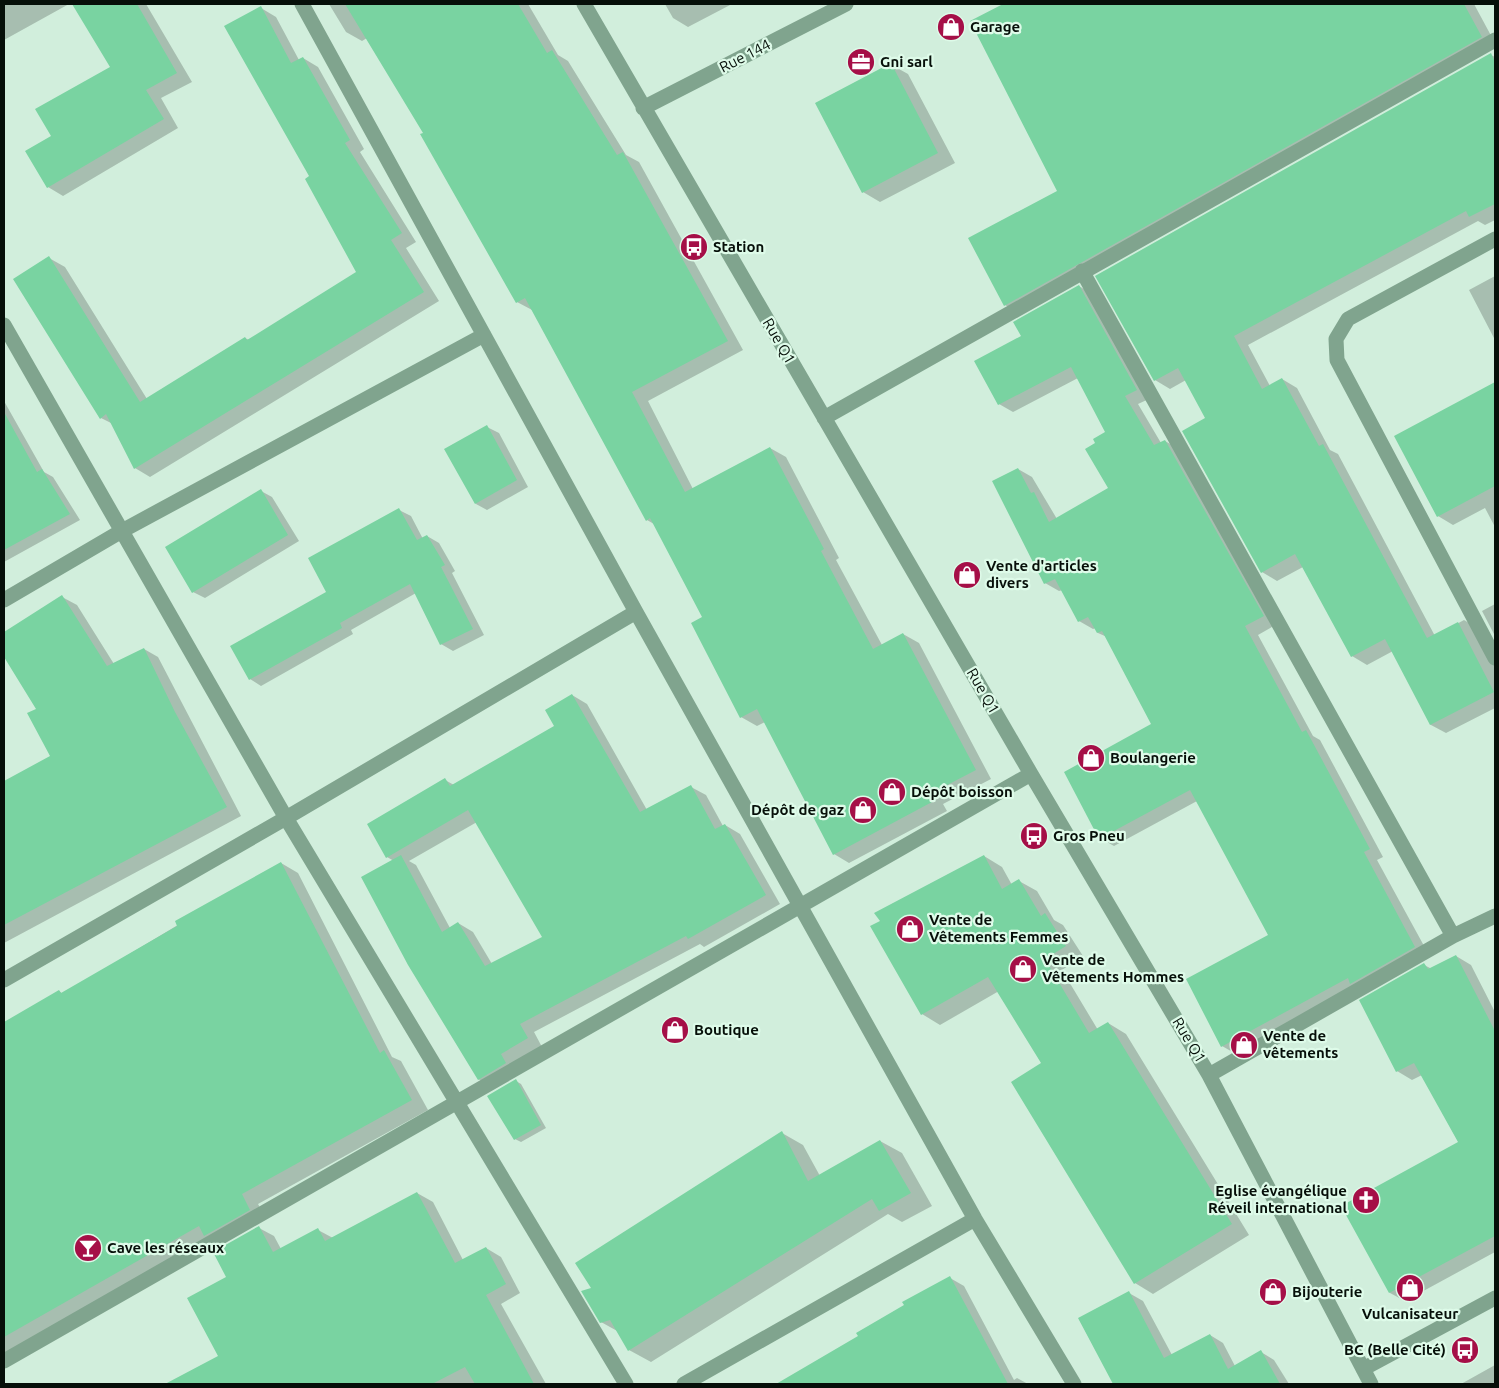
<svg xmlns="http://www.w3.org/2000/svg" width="1499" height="1388" viewBox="0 0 1499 1388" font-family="Ubuntu,sans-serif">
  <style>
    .shadow { fill: #0003; fill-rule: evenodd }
    .building { fill: #79d3a1 }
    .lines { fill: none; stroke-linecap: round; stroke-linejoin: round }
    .minor { stroke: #80a48e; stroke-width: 15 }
    .labels { text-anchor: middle; stroke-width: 4.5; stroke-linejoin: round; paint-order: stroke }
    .poi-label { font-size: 15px; font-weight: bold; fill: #060f09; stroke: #defbe9; text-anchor: start }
    .street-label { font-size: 15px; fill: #060f09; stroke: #defbe9 }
  </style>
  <rect width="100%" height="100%" fill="#d1eedc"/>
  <path class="shadow" d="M 4,4 L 69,4 L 4,40 Z
    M 74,4 L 146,4 L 192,82 L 161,98 L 178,128 L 63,196 L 48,187 L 52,136 L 112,67 Z
    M 329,4 L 528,4 L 558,55 L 568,61 L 626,155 L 639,162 L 743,350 L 648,401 L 693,489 L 770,448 L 786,457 L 839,558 L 836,560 L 882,645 L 903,634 L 919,643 L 991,779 L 943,804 L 947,811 L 849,863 L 834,854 L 765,722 L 757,726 L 741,717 L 704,618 L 654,524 L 647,520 L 534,311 L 517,302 L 425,133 L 367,38 L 362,41 L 346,32 Z
    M 665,4 L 732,4 L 688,27 L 673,18 Z
    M 1006,4 L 1474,4 L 1495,43 L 1021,314 L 1005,305 L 1058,191 L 972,21 Z
    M 261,8 L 276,17 L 299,60 L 303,58 L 318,67 L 364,149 L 360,152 L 416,242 L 406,248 L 439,301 L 150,477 L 135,468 L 113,424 L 101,418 L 49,258 L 65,267 L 147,399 L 245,338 L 249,340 L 358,273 L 311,177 Z
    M 1491,55 L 1495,57 L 1495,220 L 1485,225 L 1478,221 L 1248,345 L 1270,386 L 1282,379 L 1297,388 L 1330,450 L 1338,454 L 1435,636 L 1464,620 L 1479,629 L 1495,660 L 1495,708 L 1446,733 L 1431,725 L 1393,651 L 1367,665 L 1352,656 L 1303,567 L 1277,581 L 1262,572 L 1207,419 L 1186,380 L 1170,389 L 1155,380 Z
    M 890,64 L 908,74 L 955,163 L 880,202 L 863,192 Z
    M 1495,276 L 1495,340 L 1469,290 Z
    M 1079,286 L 1093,295 L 1151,398 L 1138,404 L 1161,443 L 1165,441 L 1179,449 L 1277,624 L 1258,635 L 1313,736 L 1320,740 L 1383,857 L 1377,860 L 1429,955 L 1236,1054 L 1222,1046 L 1270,935 L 1197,801 L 1114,846 L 1100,838 L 1153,725 L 1107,637 L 1098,633 L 1096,628 L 1093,629 L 1079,621 L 1063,590 L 1059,591 L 1045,583 L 1018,469 L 1032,477 L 1057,519 L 1110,489 L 1096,443 L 1107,432 L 1078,378 L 1013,412 L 999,404 L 1022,337 Z
    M 1495,384 L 1495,527 L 1485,508 L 1453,525 L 1438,516 L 1396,437 Z
    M 4,401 L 44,472 L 53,477 L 80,520 L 4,562 Z
    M 487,427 L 499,433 L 528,487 L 487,510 L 476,504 Z
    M 261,491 L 272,497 L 299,541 L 205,598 L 193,592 Z
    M 399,510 L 411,516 L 423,539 L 427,536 L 439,543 L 455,571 L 452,573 L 484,635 L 453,651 L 441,644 L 416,593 L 351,630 L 353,634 L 261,686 L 250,679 Z
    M 62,597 L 77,605 L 114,664 L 144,649 L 158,657 L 241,816 L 4,943 L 4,782 L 52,757 L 38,709 L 4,655 L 4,633 Z
    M 1495,604 L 1495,636 L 1482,611 Z
    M 572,695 L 587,704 L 647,810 L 691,787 L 706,795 L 723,826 L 725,825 L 740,834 L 780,904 L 704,947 L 700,944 L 534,1032 L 542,1047 L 493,1087 L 478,1079 L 394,861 L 387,857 L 445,780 L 454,785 L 556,727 ZM 477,822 L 544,937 L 492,964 L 473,932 L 458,923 L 450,928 L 416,865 L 409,861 Z
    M 984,856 L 1002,867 L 1012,885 L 1019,881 L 1037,891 L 1054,920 L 1063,925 L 1083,956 L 1062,970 L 1098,1030 L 1108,1023 L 1126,1034 L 1249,1235 L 1153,1294 L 1135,1283 L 1043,1064 L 999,991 L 940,1025 L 922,1014 Z
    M 281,863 L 298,873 L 392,1057 L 401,1061 L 428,1110 L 258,1204 L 266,1219 L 4,1355 L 4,1023 L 59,991 L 63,994 Z
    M 1456,956 L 1471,965 L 1495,1012 L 1495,1252 L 1405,1301 L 1390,1293 L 1343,1206 L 1459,1143 L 1422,1075 L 1412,1080 L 1397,1071 L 1424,965 L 1432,969 Z
    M 516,1081 L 521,1084 L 546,1128 L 521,1142 L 515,1139 Z
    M 782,1133 L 803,1145 L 820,1176 L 880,1141 L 902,1153 L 932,1206 L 902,1222 L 888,1214 L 651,1362 L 629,1350 L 619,1332 L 601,1322 L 593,1289 Z
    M 417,1193 L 433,1202 L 463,1260 L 486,1248 L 501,1257 L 520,1293 L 501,1304 L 546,1384 L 168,1384 L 220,1357 L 228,1278 L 259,1228 L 274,1236 L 281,1249 L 318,1230 L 333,1238 Z
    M 950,1278 L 964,1286 L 1014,1380 L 1017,1378 L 1028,1384 L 778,1384 L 860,1337 Z
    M 1129,1293 L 1143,1301 L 1172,1355 L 1210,1335 L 1223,1343 L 1235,1366 L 1261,1352 L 1274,1360 L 1289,1384 L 1114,1384 L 1079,1319 Z
    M 1495,1365 L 1495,1384 L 1461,1384 Z"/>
  <path class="building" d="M 72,4 L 137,4 L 177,73 L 146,90 L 164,119 L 47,188 L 25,151 L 51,136 L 35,109 L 110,67 Z
    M 345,4 L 518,4 L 547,53 L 552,50 L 617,155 L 623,152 L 728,341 L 632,392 L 685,492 L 770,447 L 824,549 L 821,551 L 873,649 L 903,633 L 976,770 L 928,795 L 932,802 L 833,855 L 757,709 L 740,718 L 691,623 L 702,617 L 650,518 L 646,521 L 525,298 L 516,303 L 420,134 L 423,133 Z
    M 1003,4 L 1464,4 L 1482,37 L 1004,306 L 968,238 L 1057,191 L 970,21 Z
    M 261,6 L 291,63 L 303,57 L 350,140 L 345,143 L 402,233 L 391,240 L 424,292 L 134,469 L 106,414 L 100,419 L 13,279 L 49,256 L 140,402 L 245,337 L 247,340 L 356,272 L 305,179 L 309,176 L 224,26 Z
    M 1491,53 L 1495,62 L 1495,204 L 1469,217 L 1466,211 L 1234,336 L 1262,389 L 1282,378 L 1319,446 L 1323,444 L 1427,638 L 1458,622 L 1494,692 L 1430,725 L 1385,639 L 1351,657 L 1295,554 L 1261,573 L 1182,431 L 1205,418 L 1178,368 L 1154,381 L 1095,276 Z
    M 891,63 L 938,153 L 862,193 L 815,103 Z
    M 1079,285 L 1137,390 L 1125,396 L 1154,445 L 1165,440 L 1264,616 L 1245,626 L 1302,732 L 1306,730 L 1370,849 L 1364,852 L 1415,947 L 1350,984 L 1348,978 L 1221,1047 L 1186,979 L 1268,935 L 1190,790 L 1099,839 L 1064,772 L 1151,724 L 1102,631 L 1097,633 L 1088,617 L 1078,622 L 1055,579 L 1044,584 L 992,481 L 1018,468 L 1031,493 L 1034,492 L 1049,522 L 1108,488 L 1085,449 L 1095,443 L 1093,439 L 1105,432 L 1071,367 L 998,405 L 974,361 L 1021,336 L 1013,322 Z
    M 1495,382 L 1495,486 L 1437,517 L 1394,436 Z
    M 4,412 L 37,472 L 42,469 L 70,514 L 4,550 Z
    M 487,425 L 517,480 L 475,504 L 444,449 Z
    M 261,489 L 288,535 L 192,593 L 165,547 Z
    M 399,508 L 417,540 L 427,535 L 445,565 L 441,567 L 473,629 L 440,645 L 410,584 L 340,623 L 342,628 L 249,680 L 230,646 L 326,592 L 308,558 Z
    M 62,595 L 107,666 L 144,648 L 175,712 L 227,807 L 4,925 L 4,781 L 50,756 L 27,713 L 36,709 L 4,657 L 4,632 Z
    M 572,694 L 640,812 L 691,785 L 715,829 L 725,824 L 766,895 L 688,939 L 686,936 L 520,1024 L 528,1038 L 501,1054 L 506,1063 L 478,1080 L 408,965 L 361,877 L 401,855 L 442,932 L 458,922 L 485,966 L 542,937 L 468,810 L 386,858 L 367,824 L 445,778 L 450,786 L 554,726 L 545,710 Z
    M 984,855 L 1002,889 L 1019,879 L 1041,916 L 1045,913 L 1066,946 L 1045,959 L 1089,1033 L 1108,1022 L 1232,1224 L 1134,1284 L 1011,1082 L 1041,1063 L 988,977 L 921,1015 L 870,926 L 880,921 L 874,913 Z
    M 281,862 L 380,1053 L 384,1050 L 412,1100 L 242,1194 L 250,1210 L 204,1236 L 199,1226 L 4,1337 L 4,1022 L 59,990 L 61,993 L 177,926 L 175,921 Z
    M 1456,955 L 1495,1031 L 1495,1236 L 1389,1293 L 1341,1206 L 1458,1142 L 1414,1063 L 1396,1072 L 1359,1000 L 1424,963 L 1428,969 Z
    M 516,1079 L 541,1125 L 514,1140 L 487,1096 Z
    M 782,1131 L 808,1181 L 880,1140 L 911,1193 L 879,1211 L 872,1199 L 628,1351 L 610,1320 L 600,1323 L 581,1291 L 591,1288 L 575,1263 Z
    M 417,1192 L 455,1263 L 486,1247 L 506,1284 L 486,1295 L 534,1384 L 475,1384 L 465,1367 L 432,1384 L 165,1384 L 218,1356 L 187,1298 L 226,1277 L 213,1252 L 259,1226 L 273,1252 L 318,1228 L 325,1241 Z
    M 950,1276 L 1008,1384 L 776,1384 L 858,1336 L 856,1333 L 904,1305 L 902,1302 Z
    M 1129,1291 L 1164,1358 L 1210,1334 L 1228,1369 L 1261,1350 L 1280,1384 L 1113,1384 L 1078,1318 Z"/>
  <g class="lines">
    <path class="minor" d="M 302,4 L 636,612 L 975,1219 L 1074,1384
      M 584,4 L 1031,774 L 1209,1075 L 1371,1384
      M 643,108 L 846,4
      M 1495,239 L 1348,319 L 1336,339 L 1337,360 L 1495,658
      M 1082,271 L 1453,936
      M 4,325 L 286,818 L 626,1384
      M 824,418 L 1495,40
      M 4,600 L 120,532 L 484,335
      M 4,980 L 286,818 L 636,612
      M 1209,1075 L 1453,936 L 1495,916
      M 4,1361 L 1031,774
      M 1363,1369 L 1495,1298
      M 684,1384 L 975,1219"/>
  </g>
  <defs>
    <symbol id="shop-disc" viewBox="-11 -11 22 22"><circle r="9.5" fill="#a50f47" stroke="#defbe9"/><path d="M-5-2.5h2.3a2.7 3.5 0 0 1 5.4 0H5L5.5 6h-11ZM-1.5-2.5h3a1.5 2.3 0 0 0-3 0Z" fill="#fff"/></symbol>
    <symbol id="office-disc" viewBox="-11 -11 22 22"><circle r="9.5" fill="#a50f47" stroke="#defbe9"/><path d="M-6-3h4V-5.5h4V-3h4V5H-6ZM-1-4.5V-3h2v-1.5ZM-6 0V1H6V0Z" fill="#fff"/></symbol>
    <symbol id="bus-disc" viewBox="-11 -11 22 22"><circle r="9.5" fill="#a50f47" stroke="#defbe9"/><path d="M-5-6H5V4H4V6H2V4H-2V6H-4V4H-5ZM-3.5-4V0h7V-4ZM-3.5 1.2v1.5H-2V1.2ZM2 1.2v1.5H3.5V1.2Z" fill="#fff"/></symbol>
    <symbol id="church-disc" viewBox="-11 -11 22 22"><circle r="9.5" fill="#a50f47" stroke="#defbe9"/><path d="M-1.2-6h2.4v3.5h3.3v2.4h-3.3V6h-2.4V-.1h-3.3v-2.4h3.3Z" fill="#fff"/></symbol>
    <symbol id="bar-disc" viewBox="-11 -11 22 22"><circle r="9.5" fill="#a50f47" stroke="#defbe9"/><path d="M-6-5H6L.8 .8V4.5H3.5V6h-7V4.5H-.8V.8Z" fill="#fff"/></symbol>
  </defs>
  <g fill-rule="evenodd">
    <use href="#shop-disc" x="935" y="11" width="32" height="32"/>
    <use href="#office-disc" x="845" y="46" width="32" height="32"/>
    <use href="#bus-disc" x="678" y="231" width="32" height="32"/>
    <use href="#shop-disc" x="951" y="559" width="32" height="32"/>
    <use href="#shop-disc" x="1075" y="742" width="32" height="32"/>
    <use href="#shop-disc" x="876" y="776" width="32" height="32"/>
    <use href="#shop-disc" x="847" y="794" width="32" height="32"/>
    <use href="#bus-disc" x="1018" y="820" width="32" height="32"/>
    <use href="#shop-disc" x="894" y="913" width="32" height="32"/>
    <use href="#shop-disc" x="1007" y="953" width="32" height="32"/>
    <use href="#shop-disc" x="659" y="1014" width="32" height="32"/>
    <use href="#shop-disc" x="1228" y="1029" width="32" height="32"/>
    <use href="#church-disc" x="1350" y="1184" width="32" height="32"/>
    <use href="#bar-disc" x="72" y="1232" width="32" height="32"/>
    <use href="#shop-disc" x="1394" y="1272" width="32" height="32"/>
    <use href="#shop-disc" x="1257" y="1276" width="32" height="32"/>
    <use href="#bus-disc" x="1449" y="1334" width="32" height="32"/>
  </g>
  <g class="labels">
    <g class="poi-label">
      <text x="970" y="32">Garage</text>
      <text x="880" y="67">Gni sarl</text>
      <text x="713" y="252">Station</text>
      <text x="986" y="571">Vente d'articles<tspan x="986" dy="17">divers</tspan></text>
      <text x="1110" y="763">Boulangerie</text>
      <text x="911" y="797">Dépôt boisson</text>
      <text x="844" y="815" text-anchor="end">Dépôt de gaz</text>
      <text x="1053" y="841">Gros Pneu</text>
      <text x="929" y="925">Vente de<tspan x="929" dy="17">Vêtements Femmes</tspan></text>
      <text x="1042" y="965">Vente de<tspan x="1042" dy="17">Vêtements Hommes</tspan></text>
      <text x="694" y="1035">Boutique</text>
      <text x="1263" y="1041">Vente de<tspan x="1263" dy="17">vêtements</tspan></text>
      <text x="1347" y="1196" text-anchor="end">Eglise évangélique<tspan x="1347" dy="17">Réveil international</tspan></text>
      <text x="107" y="1253">Cave les réseaux</text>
      <text x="1292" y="1297">Bijouterie</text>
      <text x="1410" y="1319" text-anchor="middle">Vulcanisateur</text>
      <text x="1446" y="1355" text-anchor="end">BC (Belle Cité)</text>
    </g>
    <g class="street-label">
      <text transform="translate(745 56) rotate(-27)" y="5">Rue 144</text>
      <text transform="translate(779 341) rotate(60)" y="5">Rue Q1</text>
      <text transform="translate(983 691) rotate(60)" y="5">Rue Q1</text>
      <text transform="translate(1189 1040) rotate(59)" y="5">Rue Q1</text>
    </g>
  </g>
  <rect width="1499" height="1388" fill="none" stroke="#060f09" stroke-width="10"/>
</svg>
